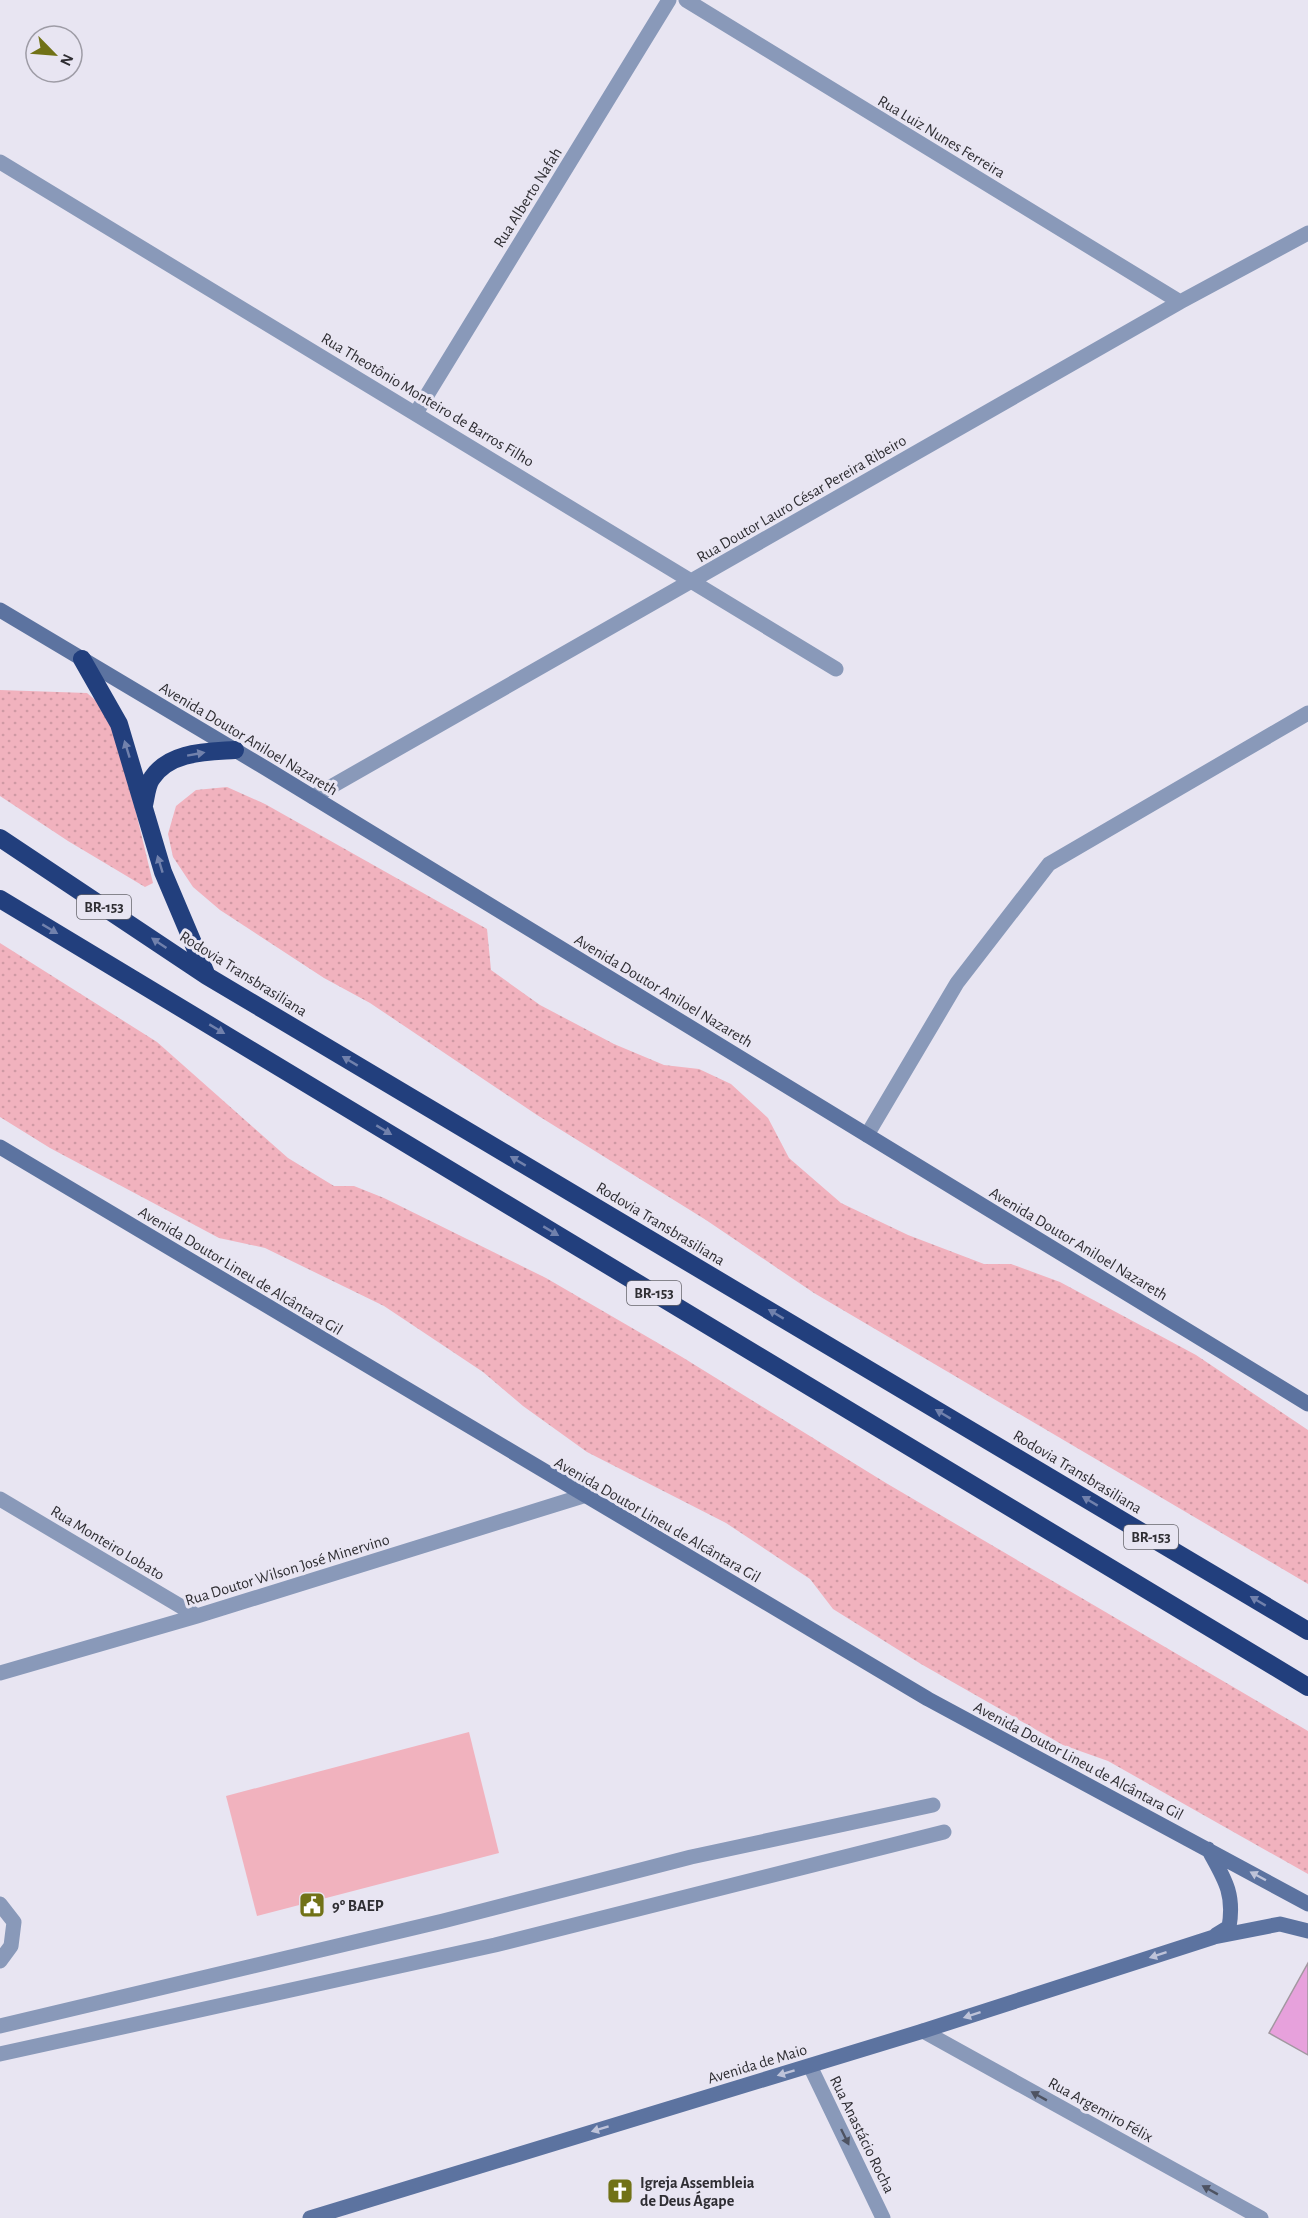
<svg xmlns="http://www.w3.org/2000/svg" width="1308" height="2218" viewBox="0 0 1308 2218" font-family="'Alegreya Sans',sans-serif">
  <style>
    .grass { fill: url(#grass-dots) }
    .pitch { fill: #f1b2be }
    .building { fill: #e7a1dc; stroke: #a297a0; stroke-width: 1.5 }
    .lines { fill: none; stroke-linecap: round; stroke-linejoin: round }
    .service { stroke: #8999b9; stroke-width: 15 }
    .minor { stroke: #8999b9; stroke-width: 15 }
    .secondary { stroke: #5c73a0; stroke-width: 15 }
    .motorway { stroke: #223f7d; stroke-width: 18 }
    .oneway { fill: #7181ac }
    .oneway2 { fill: #bec3d9 }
    .oneway3 { fill: #4e5362 }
    .labels { text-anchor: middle; stroke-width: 6; stroke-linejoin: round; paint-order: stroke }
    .shield { fill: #e8e5f2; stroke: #66656c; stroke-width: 1.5 }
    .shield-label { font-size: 15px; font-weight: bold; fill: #2f2e33 }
    .street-label { font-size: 16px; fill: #2f2e33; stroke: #e8e5f2 }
    .poi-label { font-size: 16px; font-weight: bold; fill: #2f2e33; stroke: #e8e5f2; text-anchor: start }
  </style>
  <defs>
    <pattern id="grass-dots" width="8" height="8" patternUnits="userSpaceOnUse" patternTransform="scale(1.5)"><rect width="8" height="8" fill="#f1b2be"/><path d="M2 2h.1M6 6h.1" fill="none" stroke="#cf99a4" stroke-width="1.8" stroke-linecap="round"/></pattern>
  </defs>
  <rect width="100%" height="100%" fill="#e8e5f2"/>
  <path class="grass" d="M 0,690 L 87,693 L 107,710 L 126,771 L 153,883 L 145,887 L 68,841 L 0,796 Z
    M 227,787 L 265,804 L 487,929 L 491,970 L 540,1005 L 614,1044 L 664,1065 L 699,1069 L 731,1084 L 768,1118 L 789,1158 L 841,1203 L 908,1235 L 984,1264 L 1011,1264 L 1060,1282 L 1196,1355 L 1308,1430 L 1308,1584 L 814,1293 L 706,1220 L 537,1115 L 370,1003 L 324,978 L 220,910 L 193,887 L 173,857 L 168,834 L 176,806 L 196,790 Z
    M 0,943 L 157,1042 L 288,1158 L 334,1186 L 354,1186 L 384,1198 L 546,1278 L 682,1357 L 886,1483 L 1308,1731 L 1308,1874 L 1108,1761 L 1063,1745 L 921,1664 L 833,1609 L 810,1579 L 726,1523 L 587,1452 L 523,1406 L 483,1372 L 384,1306 L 265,1248 L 219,1238 L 50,1148 L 0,1117 Z"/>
  <path class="pitch" d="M 469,1732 L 499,1853 L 257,1916 L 226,1796 Z"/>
  <path class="building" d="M 1308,1963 L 1308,2055 L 1269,2033 Z"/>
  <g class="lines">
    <path class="service" d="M 867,1135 L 957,983 L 1049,864 L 1308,713
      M 0,1904 L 14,1922 L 11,1946 L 0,1961
      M 0,2026 L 443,1921 L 691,1857 L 933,1805
      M 0,2054 L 495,1945 L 944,1832"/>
    <path class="minor" d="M 686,0 L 1180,302
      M 0,162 L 836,669
      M 416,413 L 669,0
      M 313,797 L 1180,302 L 1308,233
      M 0,1499 L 197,1616
      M 0,1673 L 197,1616 L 583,1496
      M 923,2031 L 1261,2218
      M 810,2066 L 883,2218"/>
    <path class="secondary" d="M 0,610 L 267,769 L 1308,1404
      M 0,1147 L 928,1699 L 1308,1904
      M 1208,1849 C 1224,1878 1235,1893 1229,1927 L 1216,1935
      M 310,2218 L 923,2031 L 1214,1937 L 1280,1924 L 1308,1931"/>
    <path class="motorway" d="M 82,659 L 119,724 L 163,872 L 207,976
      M 144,805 C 146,797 147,784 152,778 C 170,751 207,752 235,750
      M 0,838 L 207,976 L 1308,1631
      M 0,899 L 1308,1687"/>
  </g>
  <defs><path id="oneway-solid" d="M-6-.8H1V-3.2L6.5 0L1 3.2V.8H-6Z" transform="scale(1.5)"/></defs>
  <g class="oneway">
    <use href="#oneway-solid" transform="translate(127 749) rotate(-107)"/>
    <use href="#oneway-solid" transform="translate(196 754) rotate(-10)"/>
    <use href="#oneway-solid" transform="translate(160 864) rotate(-107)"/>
    <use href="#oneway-solid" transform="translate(50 929) rotate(31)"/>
    <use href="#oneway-solid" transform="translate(159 943) rotate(-146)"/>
    <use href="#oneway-solid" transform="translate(217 1029) rotate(31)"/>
    <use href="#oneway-solid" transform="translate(350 1061) rotate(-149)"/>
    <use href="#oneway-solid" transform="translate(384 1130) rotate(31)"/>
    <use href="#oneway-solid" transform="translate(518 1161) rotate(-149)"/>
    <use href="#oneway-solid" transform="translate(551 1231) rotate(31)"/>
    <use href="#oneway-solid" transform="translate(776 1314) rotate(-149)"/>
    <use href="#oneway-solid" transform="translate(943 1414) rotate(-149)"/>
    <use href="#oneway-solid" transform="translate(1090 1501) rotate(-149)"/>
    <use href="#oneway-solid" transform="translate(1258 1601) rotate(-149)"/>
  </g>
  <g class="oneway2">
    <use href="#oneway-solid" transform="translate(1258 1876) rotate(-152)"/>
    <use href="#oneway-solid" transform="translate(1158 1955) rotate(162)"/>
    <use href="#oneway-solid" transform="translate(972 2015) rotate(162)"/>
    <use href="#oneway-solid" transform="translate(786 2073) rotate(163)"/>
    <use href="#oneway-solid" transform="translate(600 2129) rotate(163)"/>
  </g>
  <g class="oneway3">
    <use href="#oneway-solid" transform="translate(1039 2096) rotate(-151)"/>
    <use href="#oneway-solid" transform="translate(845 2137) rotate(64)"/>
    <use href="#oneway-solid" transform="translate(1210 2190) rotate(-151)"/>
  </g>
  <defs>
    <symbol id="civic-square" viewBox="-11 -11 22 22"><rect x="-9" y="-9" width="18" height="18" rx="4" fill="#717217" stroke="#e8e5f2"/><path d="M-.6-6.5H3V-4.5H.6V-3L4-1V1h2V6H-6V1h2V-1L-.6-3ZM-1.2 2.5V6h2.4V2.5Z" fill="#fff"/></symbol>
    <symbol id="church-square" viewBox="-11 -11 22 22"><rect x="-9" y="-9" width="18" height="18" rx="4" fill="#717217" stroke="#e8e5f2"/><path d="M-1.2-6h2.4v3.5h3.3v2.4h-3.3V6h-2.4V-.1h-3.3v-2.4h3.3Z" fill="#fff"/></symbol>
  </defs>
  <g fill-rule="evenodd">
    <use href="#civic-square" x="297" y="1890" width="30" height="30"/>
    <use href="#church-square" x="605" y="2176" width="30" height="30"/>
  </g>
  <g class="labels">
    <g class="shield">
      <rect x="77" y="895" width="54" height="24" rx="4.5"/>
      <rect x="627" y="1281" width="54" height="24" rx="4.5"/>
      <rect x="1124" y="1525" width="54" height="24" rx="4.5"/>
    </g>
    <g class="shield-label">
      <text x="104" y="912">BR-153</text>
      <text x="654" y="1298">BR-153</text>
      <text x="1151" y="1542">BR-153</text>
    </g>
    <g class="street-label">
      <text transform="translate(942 136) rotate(31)" y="6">Rua Luiz Nunes Ferreira</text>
      <text transform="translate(527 197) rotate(-58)" y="6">Rua Alberto Nafah</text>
      <text transform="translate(428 399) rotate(31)" y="6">Rua Theotônio Monteiro de Barros Filho</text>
      <text transform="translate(801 498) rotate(-30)" y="6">Rua Doutor Lauro César Pereira Ribeiro</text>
      <text transform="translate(249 738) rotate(31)" y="6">Avenida Doutor Aniloel Nazareth</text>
      <text transform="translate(244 973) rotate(32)" y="6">Rodovia Transbrasiliana</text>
      <text transform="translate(664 990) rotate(31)" y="6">Avenida Doutor Aniloel Nazareth</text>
      <text transform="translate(661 1223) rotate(31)" y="6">Rodovia Transbrasiliana</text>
      <text transform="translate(1079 1243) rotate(31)" y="6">Avenida Doutor Aniloel Nazareth</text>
      <text transform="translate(241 1270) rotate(31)" y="6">Avenida Doutor Lineu de Alcântara Gil</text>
      <text transform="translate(1078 1471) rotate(31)" y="6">Rodovia Transbrasiliana</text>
      <text transform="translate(658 1519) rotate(30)" y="6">Avenida Doutor Lineu de Alcântara Gil</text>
      <text transform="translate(108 1542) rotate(31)" y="6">Rua Monteiro Lobato</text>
      <text transform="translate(287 1569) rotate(-17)" y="6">Rua Doutor Wilson José Minervino</text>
      <text transform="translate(1079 1760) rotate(28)" y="6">Avenida Doutor Lineu de Alcântara Gil</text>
      <text transform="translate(757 2063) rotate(-17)" y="6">Avenida de Maio</text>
      <text transform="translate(1101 2109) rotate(29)" y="6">Rua Argemiro Félix</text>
      <text transform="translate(863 2134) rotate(64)" y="6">Rua Anastácio Rocha</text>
    </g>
    <g class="poi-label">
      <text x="332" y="1911">9º BAEP</text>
      <text x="640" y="2188">Igreja Assembleia<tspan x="640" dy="18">de Deus Ágape</tspan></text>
    </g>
  </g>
  <g transform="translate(54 54) rotate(115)"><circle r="28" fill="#e8e5f2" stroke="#9e9ca6" stroke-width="1.5"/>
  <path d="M0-4.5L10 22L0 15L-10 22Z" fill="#717217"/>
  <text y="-9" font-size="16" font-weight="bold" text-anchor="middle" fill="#2f2e33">N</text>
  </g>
</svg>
